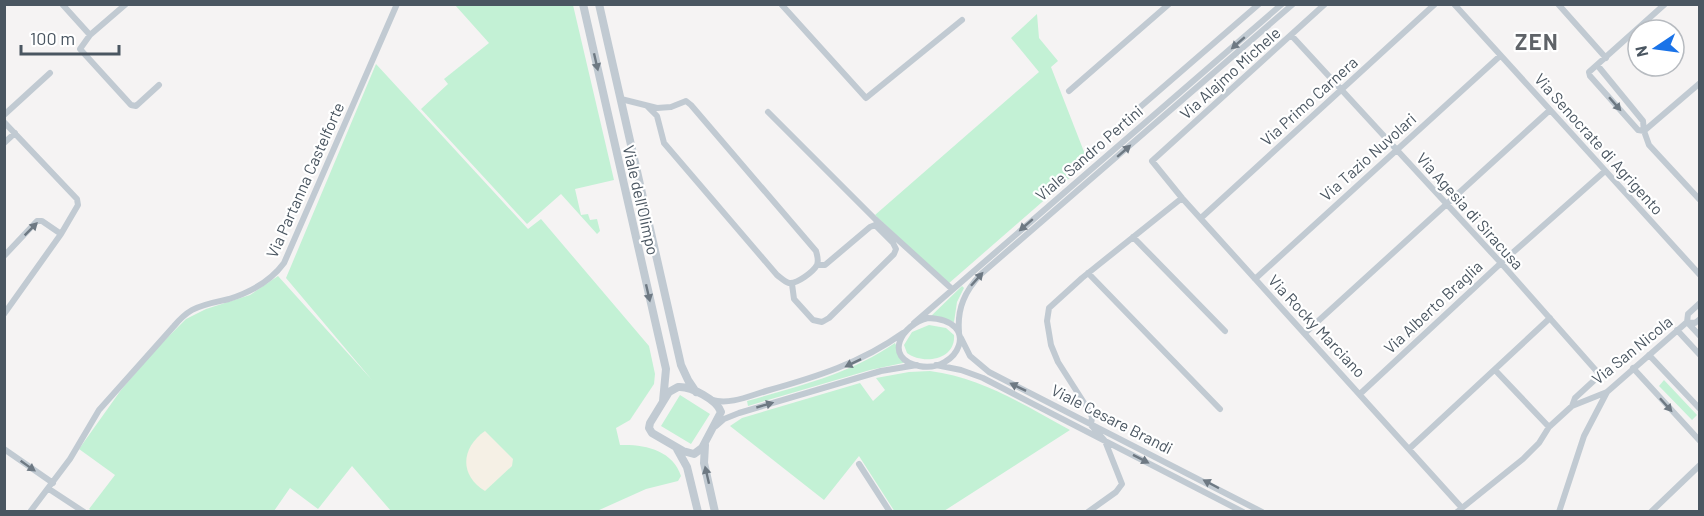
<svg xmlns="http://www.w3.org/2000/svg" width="1704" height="516" viewBox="0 0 1704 516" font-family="Barlow,sans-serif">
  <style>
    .green { fill: #c3f1d5 }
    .sand { fill: #f5f0e5 }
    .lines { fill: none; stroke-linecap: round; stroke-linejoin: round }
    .minor { stroke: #c1cad2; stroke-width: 6 }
    .tertiary { stroke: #c1cad2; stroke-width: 8 }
    .oneway { fill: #6e7983 }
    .labels { text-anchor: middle; stroke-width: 4.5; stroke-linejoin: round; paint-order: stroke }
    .street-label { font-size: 16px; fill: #4a5661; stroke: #fff }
    .district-label { font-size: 22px; font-weight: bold; letter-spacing: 1.5px; fill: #5f6368; stroke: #fff }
  </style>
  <rect width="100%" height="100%" fill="#f5f3f3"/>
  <path class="green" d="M 455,5 L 573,5 L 614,180 L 575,189 L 581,215 L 588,214 L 590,220 L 597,219 L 600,231 L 597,234 L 561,194 L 527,224 L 421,109 L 448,84 L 444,79 L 489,43 Z
    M 1037,14 L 1039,38 L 1058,61 L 1051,67 L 1088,162 L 948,284 L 875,215 L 1039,72 L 1011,38 Z
    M 376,64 L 528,229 L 541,219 L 649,346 L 655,374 L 654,384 L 630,420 L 616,428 L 620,445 C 644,444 673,450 681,476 L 678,481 L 646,489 L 597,511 L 391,511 L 352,466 L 318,509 L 290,488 L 274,511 L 93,512 L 89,509 L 115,475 L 79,449 L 121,390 L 156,349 L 186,319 L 206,309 L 250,295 L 278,276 L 372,380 L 286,278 Z
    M 962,286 L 964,288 L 957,302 L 954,322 L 930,317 Z
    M 929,325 L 946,328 L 954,335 C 956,360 923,365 907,353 L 904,345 L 912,332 Z
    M 895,343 L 904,362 L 903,363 L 870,370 L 748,406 L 747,401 C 799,386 850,374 895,343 Z
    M 930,371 C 983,378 1024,405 1070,430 L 944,511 L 895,512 L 859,456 L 824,500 L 730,426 L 742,418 L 860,383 L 873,401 L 885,390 L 876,378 L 909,372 Z
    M 1664,380 L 1697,415 L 1692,420 L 1659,386 Z
    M 680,395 L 710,414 L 691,444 L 661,426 Z"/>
  <path class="sand" d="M 485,431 L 513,459 L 512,466 L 485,491 C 459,475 461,448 485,431 Z"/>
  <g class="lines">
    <path class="minor" d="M 62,4 L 90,35 L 80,49 L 131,105 L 136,106 L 159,85
      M 781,4 L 866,98 L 962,20
      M 1325,4 L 1152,161 L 1182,198 L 1462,508
      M 1454,4 L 1700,275
      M 1558,4 L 1606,58
      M 90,35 L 126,4
      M 1291,35 L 1501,263 L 1600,375 L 1575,398 L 1572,406
      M 1598,66 L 1643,121 L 1644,131 L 1649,145 L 1700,200
      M 1069,91 L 1169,4
      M 621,99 L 657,108 L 671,107 L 686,101 L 691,105 L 816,251 C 817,255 819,260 817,265 C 813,272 797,284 789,283 C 785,282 781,278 777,275 L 664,143 L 657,116 L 647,106
      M 768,112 L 875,219 L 952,289
      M 4,115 L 50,73
      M 1124,121 L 1259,4
      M 4,122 L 77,199 L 78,205 L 61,234 L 4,314
      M 1644,131 L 1638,130 L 1590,76 L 1589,72 L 1665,4
      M 1644,131 L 1700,83
      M 4,143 L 15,133
      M 1201,218 L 1435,4
      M 1133,237 L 1225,331
      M 4,256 L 37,221 L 42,221 L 61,234
      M 1088,273 L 1220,409
      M 1255,279 L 1500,56
      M 792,284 L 794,299 L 813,320 L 822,322 L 829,318 L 894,254 L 896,249 L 893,243 L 875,225 L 870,227 L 825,265 L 817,265
      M 928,318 C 983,320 958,374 919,366 C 882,358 902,324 928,318 Z
      M 1687,322 L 1700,336
      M 1687,322 L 1695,323 L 1700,319
      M 914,323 L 1282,4
      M 1677,330 L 1700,355
      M 959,332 C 957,308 965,291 981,274 L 1293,4
      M 1305,333 L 1550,110
      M 961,338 L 970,356 L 989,372 L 1262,512
      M 1649,355 L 1700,409
      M 936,365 L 961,370 L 983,378 L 1243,512
      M 1633,368 L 1700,441
      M 1495,370 L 1549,427
      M 1361,393 L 1501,263 L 1605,171
      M 712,400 C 730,405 749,396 766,391 C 816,377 861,363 903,333
      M 716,426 L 724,419 L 739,413 L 881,371 L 917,365
      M 1410,448 L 1550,318
      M 4,449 L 53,483
      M 859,464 L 890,512
      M 49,489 L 84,512
      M 30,512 L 70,459 L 99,410 L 174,326 C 179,320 185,314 192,310 C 203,304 216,302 229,299 C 251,292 270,282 284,263 L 397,4
      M 1088,512 L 1116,492 L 1122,484 L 1105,441 L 1091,425 L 1092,417 L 1088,409 L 1058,362 L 1051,345 L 1047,321 L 1049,308 L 1082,278 L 1182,198
      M 1457,512 L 1523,459 L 1539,443 L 1549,427 L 1572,406 L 1607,392 L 1687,322 L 1688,314 L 1700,303
      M 1559,512 L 1584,436 L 1607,392
      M 1651,512 L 1700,465"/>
    <path class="tertiary" d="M 583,4 L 666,369 L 663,401
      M 599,4 L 681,365 L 688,380 L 696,392
      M 678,387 C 691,386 717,400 721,412 L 702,448 L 694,454 L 683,451 L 652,433 L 649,428 L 650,423 L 669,392 Z
      M 705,445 L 704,463 L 715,512
      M 677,449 L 687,467 L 698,512"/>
  </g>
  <defs><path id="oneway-solid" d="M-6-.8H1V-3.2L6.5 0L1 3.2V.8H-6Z" transform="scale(1.5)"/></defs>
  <g class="oneway">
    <use href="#oneway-solid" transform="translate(1238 43) rotate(139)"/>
    <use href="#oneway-solid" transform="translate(596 62) rotate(77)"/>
    <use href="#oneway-solid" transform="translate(1615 104) rotate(49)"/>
    <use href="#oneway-solid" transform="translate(1124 151) rotate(-41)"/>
    <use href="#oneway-solid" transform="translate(1026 225) rotate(139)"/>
    <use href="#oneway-solid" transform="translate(31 229) rotate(-45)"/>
    <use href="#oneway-solid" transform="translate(977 279) rotate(-48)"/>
    <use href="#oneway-solid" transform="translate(648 293) rotate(77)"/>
    <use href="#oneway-solid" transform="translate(853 363) rotate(154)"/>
    <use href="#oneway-solid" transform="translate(1018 387) rotate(-154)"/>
    <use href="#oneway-solid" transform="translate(765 405) rotate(-16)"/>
    <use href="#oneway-solid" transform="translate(1666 405) rotate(48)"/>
    <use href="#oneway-solid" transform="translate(1141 459) rotate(27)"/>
    <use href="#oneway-solid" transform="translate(28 466) rotate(35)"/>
    <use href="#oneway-solid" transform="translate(707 475) rotate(-103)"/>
    <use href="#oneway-solid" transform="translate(1211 484) rotate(-152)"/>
  </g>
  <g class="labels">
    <g class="street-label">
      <text transform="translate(1230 73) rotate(-42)" y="6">Via Alajmo Michele</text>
      <text transform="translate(1309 101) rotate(-42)" y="6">Via Primo Carnera</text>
      <text transform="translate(1599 144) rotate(48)" y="6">Via Senocrate di Agrigento</text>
      <text transform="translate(1089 153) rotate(-41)" y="6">Viale Sandro Pertini</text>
      <text transform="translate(1368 157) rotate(-42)" y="6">Via Tazio Nuvolari</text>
      <text transform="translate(305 180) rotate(-66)" y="6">Via Partanna Castelforte</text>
      <text transform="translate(641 200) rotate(77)" y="6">Viale dell'Olimpo</text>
      <text transform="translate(1470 211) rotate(48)" y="6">Via Agesia di Siracusa</text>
      <text transform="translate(1433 307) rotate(-43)" y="6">Via Alberto Braglia</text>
      <text transform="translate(1317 326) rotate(47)" y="6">Via Rocky Marciano</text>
      <text transform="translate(1632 350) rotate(-39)" y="6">Via San Nicola</text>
      <text transform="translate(1112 419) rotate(27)" y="6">Viale Cesare Brandi</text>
    </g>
    <g class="district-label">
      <text x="1537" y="50">ZEN</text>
    </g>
  </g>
  <rect width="1704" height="516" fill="none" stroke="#4a5661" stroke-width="12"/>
  <g transform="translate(1656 48) rotate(257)"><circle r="28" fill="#ffffff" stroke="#b7bbc0" stroke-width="1.5"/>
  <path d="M0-4.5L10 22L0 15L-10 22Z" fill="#1a73e8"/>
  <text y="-9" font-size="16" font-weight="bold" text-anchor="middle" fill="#4a5661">N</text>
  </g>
  <path d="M21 45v9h98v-9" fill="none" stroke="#4a5661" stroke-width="3"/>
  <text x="30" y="45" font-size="18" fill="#4a5661" stroke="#ffffff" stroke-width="4.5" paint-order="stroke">100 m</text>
</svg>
